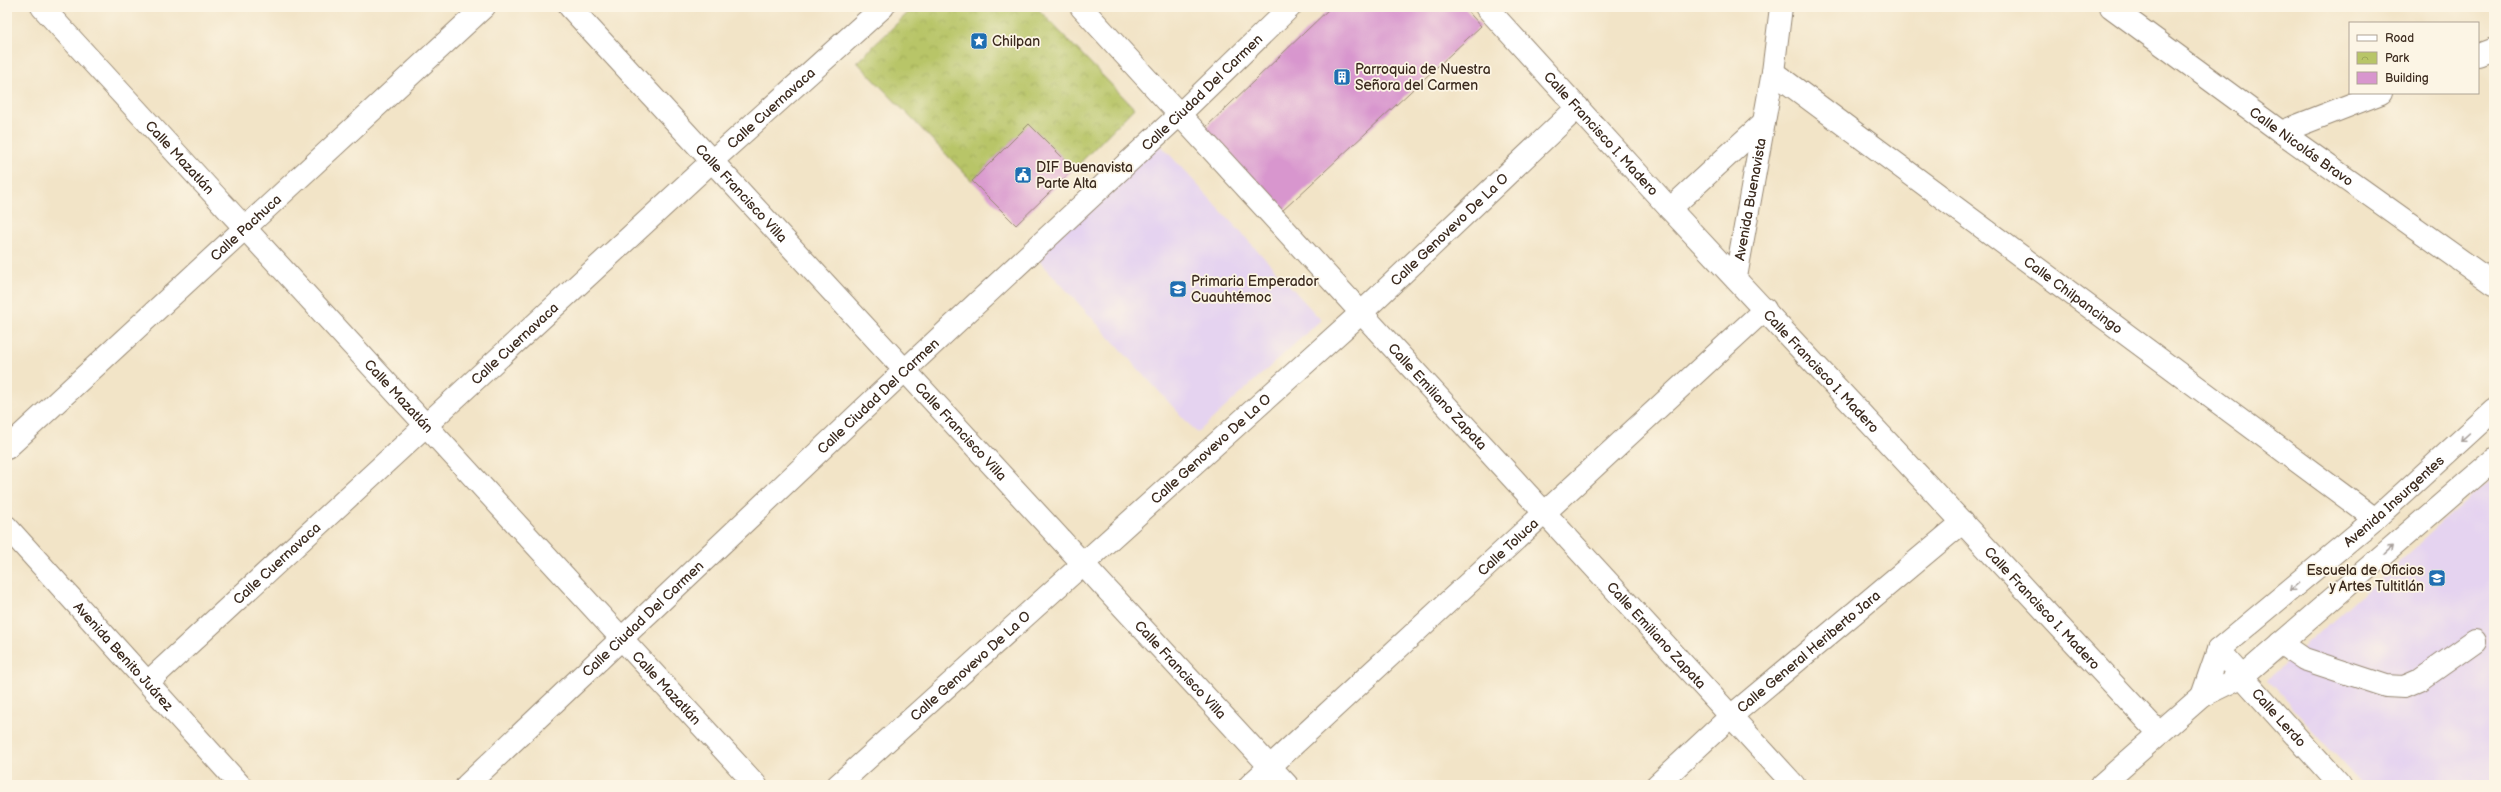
<svg xmlns="http://www.w3.org/2000/svg" width="2501" height="792" viewBox="0 0 2501 792" font-family="'Balsamiq Sans',sans-serif">
  <style>
    .built { fill: #e5d3f0 }
    .park { fill: url(#park-crowns); stroke: #7a7842 }
    .building { fill: #d896ce }
    .lines { fill: none; stroke-linecap: round; stroke-linejoin: round }
    .minor-casing { stroke: #968772; stroke-width: 24 }
    .major-casing { stroke: #968772; stroke-width: 24 }
    .minor { stroke: #fff; stroke-width: 22 }
    .major { stroke: #fff; stroke-width: 22 }
    .oneway { stroke: #a79f9a }
    .labels { text-anchor: middle; stroke-width: 3.5; stroke-linejoin: round; paint-order: stroke }
    .poi-label { font-size: 14px; fill: #3b2a1e; stroke: #fcf5e5; text-anchor: start }
    .street-label { font-size: 14px; fill: #3b2a1e; stroke: #fcf5e5 }
  </style>
  <defs>
    <pattern id="park-crowns" width="20" height="18" patternUnits="userSpaceOnUse"><rect width="20" height="18" fill="#b8c567"/><path d="M2 6a3 3 0 1 1 6 0M12 15a3 3 0 1 1 6 0" fill="none" stroke="#9fa959"/></pattern>
  </defs>
  <rect width="100%" height="100%" fill="#fcf5e5"/>
  <filter id="ink" filterUnits="userSpaceOnUse"><feTurbulence type="fractalNoise" baseFrequency=".025" numOctaves="2"/><feDisplacementMap in="SourceGraphic" scale="8" xChannelSelector="R" yChannelSelector="G"/><feConvolveMatrix kernelMatrix="1 2 1 2 8 2 1 2 1" color-interpolation-filters="sRGB"/></filter>
  <filter id="wash" filterUnits="userSpaceOnUse"><feTurbulence type="fractalNoise" baseFrequency=".012" numOctaves="4" result="noise"/><feDisplacementMap in="SourceGraphic" scale="16" xChannelSelector="R" yChannelSelector="G"/><feGaussianBlur stdDeviation="0.9" result="paint"/><feColorMatrix in="noise" values="0 0 0 0 0 0 0 0 0 0 0 0 0 0 0 0 0 1.4 0 .05"/><feComposite in="paint" operator="in"/></filter>
  <g filter="url(#wash)">
    <rect width="100%" height="100%" fill="#f2e4c7"/>
    <path class="built" d="M 1160,144 L 1321,320 L 1197,433 L 1036,257 Z
      M 2494,476 L 2494,785 L 2362,785 L 2267,680 Z"/>
    <path class="park" d="M 914,7 L 1036,7 L 1134,108 L 1074,169 L 1029,125 L 972,181 L 857,62 Z"/>
    <g id="blocks">
      <path class="building" d="M 1331,7 L 1464,7 L 1481,26 L 1281,212 L 1205,128 Z
        M 1029,124 L 1074,169 L 1016,225 L 972,181 Z"/>
    </g>
  </g>
  <g filter="url(#ink)">
    <use href="#blocks" fill-opacity="0" stroke="#968772" stroke-width="1"/>
    <g class="lines">
      <defs>
        <g id="minor">
          <path id="s1" d="M 42,7 L 756,785"/>
          <path id="s2" d="M 570,7 L 1287,785"/>
          <path id="s3" d="M 1081,7 L 1794,785"/>
          <path d="M 2478,55 L 2494,49"/>
          <path id="s4" d="M 1773,72 L 2375,519"/>
          <path d="M 2281,132 L 2381,93"/>
          <path d="M 1670,209 L 1764,122"/>
          <path id="s5" d="M 1736,277 L 1773,72 L 1781,7"/>
          <path id="s6" d="M 7,448 L 484,7"/>
          <path id="s7" d="M 7,527 L 240,785"/>
          <path d="M 2281,643 L 2304,659 L 2386,686 L 2404,687 L 2420,680 L 2475,641"/>
          <path id="s8" d="M 148,682 L 712,161 L 883,7"/>
          <path id="s9" d="M 2202,696 L 2218,650 L 2375,519 L 2494,410"/>
          <path id="s10" d="M 467,785 L 905,370 L 1180,114 L 1290,7"/>
          <path id="s11" d="M 838,785 L 1361,313 L 1578,107"/>
          <path id="s12" d="M 1250,785 L 1765,309"/>
          <path id="s13" d="M 1657,785 L 1730,717 L 1963,522"/>
          <path d="M 2101,785 L 2202,696 L 2243,676 L 2494,459"/>
        </g>
        <g id="major">
          <path id="s14" d="M 1486,7 L 1670,209 L 2159,733"/>
          <path id="s15" d="M 2111,7 L 2281,132 L 2494,284"/>
          <path id="s16" d="M 2218,650 L 2340,785"/>
        </g>
      </defs>
      <use href="#minor" class="minor-casing"/>
      <use href="#major" class="major-casing"/>
      <use href="#minor" class="minor"/>
      <use href="#major" class="major"/>
    </g>
    <defs><path id="oneway-shaft" d="M-6 0H5M1.5-3L5.5 0L1.5 3" fill="none" stroke-width="1.6" stroke-linecap="round" stroke-linejoin="round"/></defs>
    <g class="oneway">
      <use href="#oneway-shaft" transform="translate(2465 437) rotate(138)"/>
      <use href="#oneway-shaft" transform="translate(2389 550) rotate(-41)"/>
      <use href="#oneway-shaft" transform="translate(2294 587) rotate(140)"/>
    </g>
  </g>
  <defs>
    <symbol id="sight-square" viewBox="-11 -11 22 22"><rect x="-9" y="-9" width="18" height="18" rx="4" fill="#1f6fb2" stroke="#fcf5e5"/><path d="M0-6L1.8-2.2L6-1.7L2.9 1.2L3.7 5.4L0 3.3L-3.7 5.4L-2.9 1.2L-6-1.7L-1.8-2.2Z" fill="#fff"/></symbol>
    <symbol id="building-square" viewBox="-11 -11 22 22"><rect x="-9" y="-9" width="18" height="18" rx="4" fill="#1f6fb2" stroke="#fcf5e5"/><path d="M-4-6H4V6H1V3H-1V6H-4ZM-2.5-4.3h1.7v1.8h-1.7ZM.8-4.3h1.7v1.8H.8ZM-2.5-1h1.7V.8h-1.7ZM.8-1h1.7V.8H.8Z" fill="#fff"/></symbol>
    <symbol id="civic-square" viewBox="-11 -11 22 22"><rect x="-9" y="-9" width="18" height="18" rx="4" fill="#1f6fb2" stroke="#fcf5e5"/><path d="M-.6-6.5H3V-4.5H.6V-3L4-1V1h2V6H-6V1h2V-1L-.6-3ZM-1.2 2.5V6h2.4V2.5Z" fill="#fff"/></symbol>
    <symbol id="school-square" viewBox="-11 -11 22 22"><rect x="-9" y="-9" width="18" height="18" rx="4" fill="#1f6fb2" stroke="#fcf5e5"/><path d="M0-5L7-2L0 1L-7-2ZM-4 1L0 2.5L4 1V4Q0 6-4 4Z" fill="#fff"/></symbol>
  </defs>
  <g fill-rule="evenodd">
    <use href="#sight-square" x="969" y="31" width="20" height="20"/>
    <use href="#building-square" x="1332" y="67" width="20" height="20"/>
    <use href="#civic-square" x="1013" y="165" width="20" height="20"/>
    <use href="#school-square" x="1168" y="279" width="20" height="20"/>
    <use href="#school-square" x="2427" y="568" width="20" height="20"/>
  </g>
  <g class="labels">
    <g class="poi-label">
      <text x="992" y="46">Chilpan</text>
      <text x="1355" y="74">Parroquia de Nuestra<tspan x="1355" dy="16">Señora del Carmen</tspan></text>
      <text x="1036" y="172">DIF Buenavista<tspan x="1036" dy="16">Parte Alta</tspan></text>
      <text x="1191" y="286">Primaria Emperador<tspan x="1191" dy="16">Cuauhtémoc</tspan></text>
      <text x="2424" y="575" text-anchor="end">Escuela de Oficios<tspan x="2424" dy="16">y Artes Tultitlán</tspan></text>
    </g>
    <g class="street-label">
      <text dy="5" stroke="none"><textPath href="#s10" startOffset="1010">Calle Ciudad Del Carmen</textPath></text>
      <text dy="5" stroke="none"><textPath href="#s8" startOffset="847">Calle Cuernavaca</textPath></text>
      <text dy="5" stroke="none"><textPath href="#s14" startOffset="171">Calle Francisco I. Madero</textPath></text>
      <text dy="5" stroke="none"><textPath href="#s15" startOffset="236">Calle Nicolás Bravo</textPath></text>
      <text dy="5" stroke="none"><textPath href="#s1" startOffset="204">Calle Mazatlán</textPath></text>
      <text dy="5" stroke="none"><textPath href="#s2" startOffset="253">Calle Francisco Villa</textPath></text>
      <text dy="5" stroke="none"><textPath href="#s5" startOffset="79">Avenida Buenavista</textPath></text>
      <text dy="5" stroke="none"><textPath href="#s6" startOffset="325">Calle Pachuca</textPath></text>
      <text dy="5" stroke="none"><textPath href="#s11" startOffset="826">Calle Genovevo De La O</textPath></text>
      <text dy="5" stroke="none"><textPath href="#s4" startOffset="374">Calle Chilpancingo</textPath></text>
      <text dy="5" stroke="none"><textPath href="#s8" startOffset="499">Calle Cuernavaca</textPath></text>
      <text dy="5" stroke="none"><textPath href="#s14" startOffset="495">Calle Francisco I. Madero</textPath></text>
      <text dy="5" stroke="none"><textPath href="#s1" startOffset="528">Calle Mazatlán</textPath></text>
      <text dy="5" stroke="none"><textPath href="#s10" startOffset="566">Calle Ciudad Del Carmen</textPath></text>
      <text dy="5" stroke="none"><textPath href="#s3" startOffset="528">Calle Emiliano Zapata</textPath></text>
      <text dy="5" stroke="none"><textPath href="#s2" startOffset="577">Calle Francisco Villa</textPath></text>
      <text dy="5" stroke="none"><textPath href="#s11" startOffset="502">Calle Genovevo De La O</textPath></text>
      <text dy="5" stroke="none"><textPath href="#s9" startOffset="279">Avenida Insurgentes</textPath></text>
      <text dy="5" stroke="none"><textPath href="#s12" startOffset="351">Calle Toluca</textPath></text>
      <text dy="5" stroke="none"><textPath href="#s8" startOffset="175">Calle Cuernavaca</textPath></text>
      <text dy="5" stroke="none"><textPath href="#s14" startOffset="819">Calle Francisco I. Madero</textPath></text>
      <text dy="5" stroke="none"><textPath href="#s10" startOffset="242">Calle Ciudad Del Carmen</textPath></text>
      <text dy="5" stroke="none"><textPath href="#s3" startOffset="852">Calle Emiliano Zapata</textPath></text>
      <text dy="5" stroke="none"><textPath href="#s13" startOffset="202">Calle General Heriberto Jara</textPath></text>
      <text dy="5" stroke="none"><textPath href="#s7" startOffset="174">Avenida Benito Juárez</textPath></text>
      <text dy="5" stroke="none"><textPath href="#s11" startOffset="178">Calle Genovevo De La O</textPath></text>
      <text dy="5" stroke="none"><textPath href="#s2" startOffset="901">Calle Francisco Villa</textPath></text>
      <text dy="5" stroke="none"><textPath href="#s1" startOffset="924">Calle Mazatlán</textPath></text>
      <text dy="5" stroke="none"><textPath href="#s16" startOffset="91">Calle Lerdo</textPath></text>
    </g>
  </g>
  <rect width="2501" height="792" fill="none" stroke="#fcf5e5" stroke-width="24"/>
  <rect x="2349" y="22" width="130" height="72" fill="#fcf5e5" stroke="#afa495"/>
  <rect x="2357" y="35" width="20" height="6" fill="#ffffff" stroke="#afa495"/>
  <text x="2385" y="42" font-size="12" fill="#3b2a1e">Road</text>
  <rect x="2357" y="52" width="20" height="12" fill="url(#park-crowns)" stroke="#afa495"/>
  <text x="2385" y="62" font-size="12" fill="#3b2a1e">Park</text>
  <rect x="2357" y="72" width="20" height="12" fill="#d896ce" stroke="#afa495"/>
  <text x="2385" y="82" font-size="12" fill="#3b2a1e">Building</text>
</svg>
